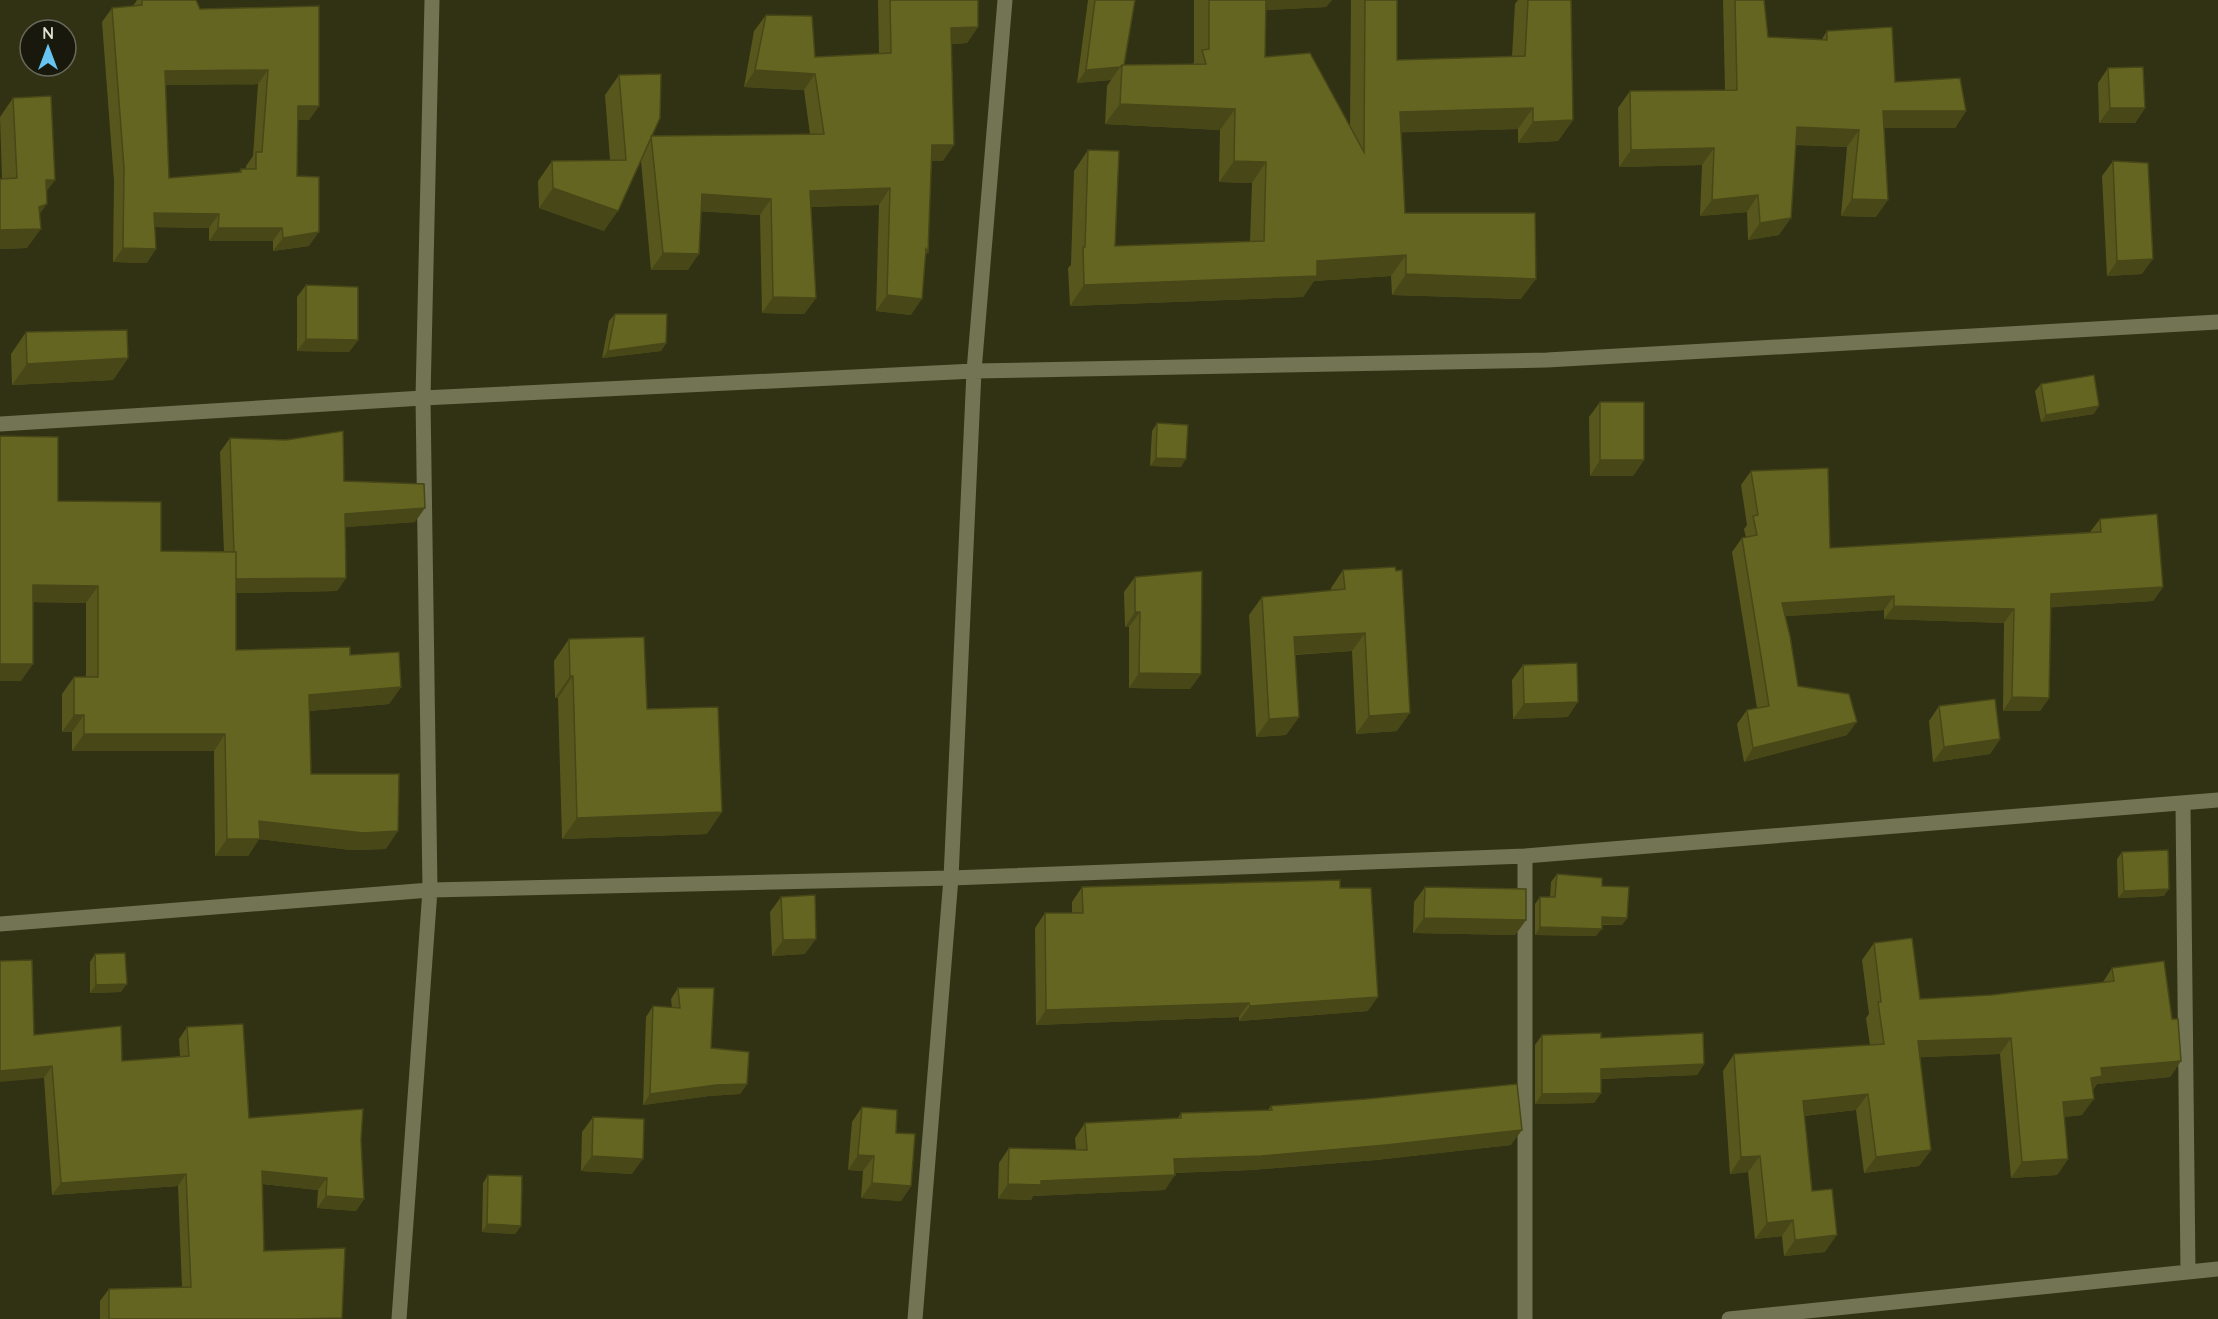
<svg xmlns="http://www.w3.org/2000/svg" width="2218" height="1319" viewBox="0 0 2218 1319" font-family="Quicksand,sans-serif">
  <style>
    .lines { fill: none; stroke-linecap: round; stroke-linejoin: round }
    .street { stroke: #737454; stroke-width: 15 }
    .wall { fill: #57571d; fill-rule: evenodd }
    .shaded-wall { fill: #474718 }
    .building { fill: #656522; stroke: #474718; stroke-width: 1.5; fill-rule: evenodd }
  </style>
  <rect width="100%" height="100%" fill="#313114"/>
  <g class="lines">
    <path class="street" d="M 0,424 L 423,398 L 974,371 L 1547,360 L 2218,322
      M 2183,805 L 2188,1272
      M 0,924 L 430,890 L 951,878 L 1525,856 L 2218,800
      M 399,1319 L 430,890 L 423,398 L 432,0
      M 915,1319 L 951,878 L 974,371 L 1005,0
      M 1525,1319 L 1525,856
      M 1729,1319 L 2218,1269"/>
  </g>
  <path class="wall" d="M 137,0 L 196,0 L 200,9 L 319,106 L 309,120 L 298,120 L 297,176 L 309,246 L 273,251 L 273,241 L 209,241 L 209,228 L 155,227 L 147,263 L 113,262 L 114,181 L 102,22 L 112,8 L 133,6 ZM 258,84 L 253,156 L 246,166 L 246,169 L 241,169 L 238,173 L 169,178 L 165,85 Z
    M 878,0 L 978,0 L 978,27 L 967,43 L 951,44 L 943,161 L 931,161 L 928,252 L 925,255 L 911,315 L 876,311 L 879,205 L 811,207 L 816,298 L 804,314 L 762,313 L 760,215 L 701,211 L 688,270 L 651,270 L 641,161 L 604,231 L 539,208 L 538,181 L 552,161 L 610,160 L 605,95 L 619,75 L 652,136 L 810,134 L 804,90 L 744,87 L 754,31 L 766,15 L 815,57 L 879,54 Z
    M 1088,0 L 1135,0 L 1124,65 L 1192,65 L 1194,62 L 1194,0 L 1332,0 L 1326,7 L 1266,10 L 1265,57 L 1350,126 L 1351,0 L 1397,0 L 1397,60 L 1512,57 L 1515,4 L 1518,0 L 1571,0 L 1573,120 L 1558,141 L 1518,143 L 1518,129 L 1401,132 L 1405,213 L 1521,299 L 1392,295 L 1391,276 L 1314,281 L 1303,297 L 1070,306 L 1068,268 L 1071,265 L 1074,171 L 1088,150 L 1115,246 L 1250,241 L 1252,183 L 1219,182 L 1220,130 L 1105,124 L 1107,86 L 1111,80 L 1077,83 Z
    M 1723,0 L 1764,0 L 1768,37 L 1822,39 L 1827,31 L 1895,82 L 1966,111 L 1955,128 L 1884,128 L 1876,217 L 1841,216 L 1847,147 L 1795,145 L 1779,235 L 1748,240 L 1747,212 L 1700,216 L 1702,165 L 1619,167 L 1618,108 L 1630,91 L 1725,90 Z
    M 2108,68 L 2145,108 L 2135,123 L 2099,123 L 2098,83 Z
    M 13,98 L 55,180 L 46,191 L 27,248 L 0,249 L 0,179 L 2,179 L 0,117 Z
    M 2113,161 L 2142,274 L 2107,276 L 2102,176 Z
    M 306,285 L 358,340 L 349,352 L 297,351 L 297,297 Z
    M 615,314 L 666,343 L 661,351 L 602,358 L 609,321 Z
    M 26,332 L 128,358 L 113,380 L 12,385 L 11,354 Z
    M 2041,384 L 2094,414 L 2041,422 L 2035,391 Z
    M 1600,402 L 1644,460 L 1633,476 L 1590,476 L 1589,417 Z
    M 1157,423 L 1181,467 L 1150,466 L 1152,431 Z
    M 230,438 L 344,481 L 415,522 L 345,527 L 346,578 L 337,591 L 236,593 L 236,650 L 350,655 L 401,687 L 389,704 L 309,711 L 311,774 L 386,849 L 351,850 L 259,839 L 248,856 L 215,856 L 214,751 L 72,751 L 72,732 L 62,732 L 62,694 L 74,677 L 86,677 L 86,603 L 33,602 L 21,681 L 0,681 L 58,501 L 161,551 L 224,552 L 220,452 Z
    M 1751,471 L 1830,548 L 2090,532 L 2100,519 L 2163,587 L 2153,601 L 2051,607 L 2049,698 L 2040,711 L 2003,711 L 2004,623 L 1884,619 L 1884,610 L 1785,616 L 1798,686 L 1847,735 L 1744,762 L 1737,724 L 1747,710 L 1757,708 L 1732,552 L 1742,538 L 1746,538 L 1744,529 L 1747,525 L 1741,485 Z
    M 1343,570 L 1397,731 L 1356,734 L 1352,651 L 1295,655 L 1299,717 L 1286,735 L 1256,737 L 1249,615 L 1262,597 L 1331,591 L 1331,588 Z
    M 1135,577 L 1201,674 L 1190,689 L 1129,688 L 1129,627 L 1125,627 L 1124,592 Z
    M 569,639 L 647,709 L 707,834 L 562,839 L 558,698 L 555,698 L 554,661 Z
    M 1523,665 L 1568,717 L 1513,719 L 1512,680 Z
    M 1939,706 L 2000,739 L 1990,754 L 1933,762 L 1929,721 Z
    M 2122,852 L 2164,896 L 2118,898 L 2117,859 Z
    M 1557,874 L 1627,918 L 1622,925 L 1602,925 L 1596,936 L 1535,935 L 1535,904 L 1540,897 L 1550,897 L 1551,882 Z
    M 1082,887 L 1340,888 L 1368,1011 L 1239,1021 L 1239,1017 L 1036,1025 L 1035,928 L 1045,913 L 1072,913 L 1072,902 Z
    M 1425,887 L 1526,920 L 1515,935 L 1413,933 L 1414,902 Z
    M 781,897 L 805,954 L 772,956 L 770,912 Z
    M 1874,943 L 1920,999 L 1991,995 L 2103,982 L 2112,968 L 2172,1019 L 2181,1061 L 2170,1077 L 2097,1084 L 2093,1090 L 2082,1115 L 2064,1117 L 2068,1159 L 2057,1175 L 2011,1178 L 2000,1054 L 1920,1057 L 1931,1150 L 1919,1166 L 1864,1173 L 1856,1110 L 1804,1116 L 1812,1191 L 1825,1252 L 1784,1256 L 1782,1236 L 1755,1239 L 1748,1172 L 1730,1174 L 1723,1071 L 1734,1054 L 1870,1045 L 1866,1018 L 1869,1014 L 1862,960 Z
    M 95,954 L 121,992 L 90,993 L 90,962 Z
    M 678,988 L 711,1048 L 747,1084 L 740,1094 L 709,1096 L 643,1105 L 646,1017 L 653,1006 L 672,1008 L 671,999 Z
    M 187,1027 L 249,1118 L 361,1140 L 364,1199 L 356,1211 L 317,1208 L 318,1190 L 262,1184 L 264,1251 L 341,1319 L 100,1319 L 100,1301 L 109,1289 L 182,1287 L 178,1186 L 52,1195 L 44,1078 L 34,1035 L 122,1061 L 180,1057 L 179,1039 Z
    M 1542,1035 L 1601,1038 L 1704,1064 L 1697,1075 L 1601,1079 L 1601,1093 L 1594,1103 L 1535,1104 L 1535,1045 Z
    M 1271,1106 L 1511,1145 L 1376,1160 L 1251,1170 L 1175,1173 L 1165,1190 L 1033,1196 L 1031,1200 L 998,1199 L 999,1163 L 1009,1148 L 1076,1150 L 1075,1138 L 1085,1123 L 1178,1118 L 1181,1113 L 1268,1110 Z
    M 862,1107 L 896,1133 L 911,1186 L 901,1201 L 861,1198 L 863,1171 L 848,1170 L 852,1122 Z
    M 593,1117 L 632,1174 L 581,1171 L 582,1132 Z
    M 488,1175 L 521,1226 L 515,1234 L 482,1232 L 483,1183 Z"/>
  <path class="shaded-wall" d="M 1259,0 L 1332,0 L 1326,7 L 1251,11 Z
    M 978,27 L 967,43 L 940,45 L 951,28 Z
    M 1120,67 L 1111,80 L 1077,83 L 1086,70 Z
    M 268,70 L 258,84 L 155,85 L 165,71 Z
    M 755,70 L 815,74 L 804,90 L 744,87 Z
    M 1120,104 L 1235,109 L 1220,130 L 1105,124 Z
    M 298,106 L 319,106 L 309,120 L 288,120 Z
    M 1533,108 L 1518,129 L 1386,133 L 1400,112 Z
    M 2110,108 L 2145,108 L 2135,123 L 2099,123 Z
    M 1883,111 L 1966,111 L 1955,128 L 1872,128 Z
    M 1573,120 L 1558,141 L 1518,143 L 1533,122 Z
    M 1797,127 L 1859,130 L 1847,147 L 1785,144 Z
    M 932,145 L 954,145 L 943,161 L 920,161 Z
    M 1714,148 L 1702,165 L 1619,167 L 1631,150 Z
    M 1234,161 L 1266,162 L 1252,183 L 1219,182 Z
    M 46,180 L 55,180 L 41,199 Z
    M 553,188 L 618,211 L 604,231 L 539,208 Z
    M 890,188 L 879,205 L 799,207 L 810,191 Z
    M 702,194 L 771,199 L 760,215 L 691,211 Z
    M 1758,195 L 1747,212 L 1700,216 L 1712,200 Z
    M 1852,199 L 1888,200 L 1876,217 L 1841,216 Z
    M 47,204 L 33,223 L 39,207 Z
    M 154,213 L 219,214 L 209,228 L 144,227 Z
    M 1791,218 L 1779,235 L 1748,240 L 1760,223 Z
    M 218,228 L 282,228 L 273,241 L 209,241 Z
    M 41,229 L 27,248 L 0,249 L 0,230 Z
    M 319,232 L 309,246 L 273,251 L 283,238 Z
    M 123,248 L 156,249 L 147,263 L 113,262 Z
    M 663,253 L 699,254 L 688,270 L 651,270 Z
    M 1406,255 L 1391,276 L 1314,281 L 1303,297 L 1070,306 L 1084,285 L 1317,261 Z
    M 2153,259 L 2142,274 L 2107,276 L 2117,261 Z
    M 1406,274 L 1536,279 L 1521,299 L 1392,295 Z
    M 887,295 L 922,299 L 911,315 L 876,311 Z
    M 773,297 L 816,298 L 804,314 L 762,313 Z
    M 306,339 L 358,340 L 349,352 L 297,351 Z
    M 666,343 L 661,351 L 602,358 L 608,351 Z
    M 128,358 L 113,380 L 12,385 L 27,364 Z
    M 2099,406 L 2094,414 L 2041,422 L 2046,415 Z
    M 1156,458 L 1186,459 L 1181,467 L 1150,466 Z
    M 1600,460 L 1644,460 L 1633,476 L 1590,476 Z
    M 425,508 L 415,522 L 335,528 L 345,514 Z
    M 346,578 L 337,591 L 225,593 L 235,579 Z
    M 33,585 L 98,586 L 86,603 L 21,602 Z
    M 2163,587 L 2153,601 L 2042,608 L 2051,594 Z
    M 1894,596 L 1884,610 L 1772,617 L 1782,603 Z
    M 1894,606 L 2014,609 L 2004,623 L 1884,619 Z
    M 1135,612 L 1140,612 L 1129,627 L 1125,627 Z
    M 1365,633 L 1352,651 L 1282,655 L 1294,637 Z
    M 0,664 L 33,664 L 21,681 L 0,681 Z
    M 1139,673 L 1201,674 L 1190,689 L 1129,688 Z
    M 570,676 L 573,676 L 558,698 L 555,698 Z
    M 401,687 L 389,704 L 297,712 L 309,695 Z
    M 2012,697 L 2049,698 L 2040,711 L 2003,711 Z
    M 1578,702 L 1568,717 L 1513,719 L 1524,704 Z
    M 1410,713 L 1397,731 L 1356,734 L 1369,716 Z
    M 74,715 L 84,715 L 72,732 L 62,732 Z
    M 1299,717 L 1286,735 L 1256,737 L 1269,719 Z
    M 1857,722 L 1847,735 L 1744,762 L 1753,748 Z
    M 84,734 L 225,734 L 214,751 L 72,751 Z
    M 2000,739 L 1990,754 L 1933,762 L 1944,747 Z
    M 722,812 L 707,834 L 562,839 L 577,818 Z
    M 259,821 L 398,831 L 386,849 L 351,850 L 259,839 L 248,856 L 215,856 L 227,839 Z
    M 2169,889 L 2164,896 L 2118,898 L 2124,891 Z
    M 1602,917 L 1627,918 L 1622,925 L 1596,924 Z
    M 1424,918 L 1526,920 L 1515,935 L 1413,933 Z
    M 1540,927 L 1602,929 L 1596,936 L 1535,935 Z
    M 816,939 L 805,954 L 772,956 L 783,940 Z
    M 127,984 L 121,992 L 90,993 L 96,985 Z
    M 1378,997 L 1368,1011 L 1239,1021 L 1250,1006 Z
    M 1249,1003 L 1239,1017 L 1036,1025 L 1046,1010 Z
    M 2011,1038 L 2000,1054 L 1907,1058 L 1918,1041 Z
    M 2181,1061 L 2170,1077 L 2097,1084 L 2091,1093 L 2091,1078 L 2101,1068 Z
    M 1704,1064 L 1697,1075 L 1594,1079 L 1601,1069 Z
    M 52,1066 L 44,1078 L 0,1082 L 0,1071 Z
    M 747,1084 L 740,1094 L 709,1096 L 643,1105 L 650,1094 L 716,1085 Z
    M 1601,1093 L 1594,1103 L 1535,1104 L 1542,1094 Z
    M 1868,1094 L 1856,1110 L 1791,1117 L 1803,1101 Z
    M 2094,1099 L 2082,1115 L 2052,1118 L 2063,1102 Z
    M 1522,1130 L 1511,1145 L 1376,1160 L 1251,1170 L 1164,1173 L 1174,1159 Z
    M 1931,1150 L 1919,1166 L 1864,1173 L 1876,1157 Z
    M 858,1155 L 874,1156 L 863,1171 L 848,1170 Z
    M 592,1156 L 643,1159 L 632,1174 L 581,1171 Z
    M 1760,1156 L 1748,1172 L 1730,1174 L 1741,1157 Z
    M 2068,1159 L 2057,1175 L 2011,1178 L 2022,1162 Z
    M 262,1171 L 327,1178 L 318,1190 L 254,1183 Z
    M 186,1174 L 178,1186 L 52,1195 L 61,1183 Z
    M 1175,1175 L 1165,1190 L 1033,1196 L 1031,1200 L 998,1199 L 1008,1184 L 1041,1181 Z
    M 872,1183 L 911,1186 L 901,1201 L 861,1198 Z
    M 326,1196 L 364,1199 L 356,1211 L 317,1208 Z
    M 1793,1220 L 1782,1236 L 1755,1239 L 1767,1223 Z
    M 487,1224 L 521,1226 L 515,1234 L 482,1232 Z
    M 1837,1235 L 1825,1252 L 1784,1256 L 1795,1240 Z
    M 342,1318 L 341,1319 L 294,1319 Z"/>
  <path class="building" d="M 142,0 L 196,0 L 200,9 L 319,6 L 319,106 L 298,106 L 297,176 L 319,177 L 319,232 L 283,238 L 282,228 L 218,228 L 219,214 L 154,213 L 156,249 L 123,248 L 124,168 L 112,8 L 142,5 ZM 268,70 L 262,152 L 256,152 L 256,169 L 241,169 L 241,172 L 169,178 L 165,71 Z
    M 890,0 L 978,0 L 978,27 L 951,28 L 954,145 L 932,145 L 928,252 L 926,249 L 922,299 L 887,295 L 890,188 L 810,191 L 816,298 L 773,297 L 771,199 L 702,194 L 699,254 L 663,253 L 651,136 L 824,134 L 815,74 L 755,70 L 766,15 L 812,16 L 815,57 L 891,53 Z
    M 1095,0 L 1135,0 L 1124,65 L 1122,65 L 1120,67 L 1086,70 Z
    M 1209,0 L 1266,0 L 1265,57 L 1310,53 L 1364,152 L 1365,0 L 1397,0 L 1397,60 L 1525,56 L 1528,0 L 1571,0 L 1573,120 L 1533,122 L 1533,108 L 1400,112 L 1405,213 L 1535,213 L 1536,279 L 1406,274 L 1406,255 L 1317,261 L 1317,276 L 1084,285 L 1083,247 L 1085,247 L 1088,150 L 1119,151 L 1115,246 L 1264,241 L 1266,162 L 1234,161 L 1235,109 L 1120,104 L 1122,65 L 1206,64 L 1202,50 L 1209,49 Z
    M 1735,0 L 1764,0 L 1768,37 L 1827,40 L 1827,31 L 1892,27 L 1895,82 L 1960,78 L 1966,111 L 1883,111 L 1888,200 L 1852,199 L 1859,130 L 1797,127 L 1791,218 L 1760,223 L 1758,195 L 1712,200 L 1714,148 L 1631,150 L 1630,91 L 1737,90 Z
    M 2143,67 L 2145,108 L 2110,108 L 2108,68 Z
    M 661,74 L 660,118 L 618,211 L 553,188 L 552,161 L 626,160 L 619,75 Z
    M 51,96 L 55,180 L 46,180 L 47,204 L 39,207 L 41,229 L 0,230 L 0,179 L 17,178 L 13,98 Z
    M 2113,161 L 2148,163 L 2153,259 L 2117,261 Z
    M 306,285 L 358,287 L 358,340 L 306,339 Z
    M 615,314 L 667,314 L 666,343 L 608,351 Z
    M 127,330 L 128,358 L 27,364 L 26,332 Z
    M 2094,375 L 2099,406 L 2046,415 L 2041,384 Z
    M 1600,402 L 1644,402 L 1644,460 L 1600,460 Z
    M 1157,423 L 1188,425 L 1186,459 L 1156,458 Z
    M 343,431 L 344,481 L 424,484 L 425,508 L 345,514 L 346,578 L 236,579 L 236,552 L 234,552 L 230,438 L 286,440 Z
    M 0,436 L 58,437 L 58,501 L 161,502 L 161,551 L 236,552 L 236,650 L 350,647 L 350,655 L 399,652 L 401,687 L 309,695 L 311,774 L 399,774 L 398,831 L 363,833 L 259,821 L 260,839 L 227,839 L 225,734 L 84,734 L 84,715 L 74,715 L 74,677 L 98,677 L 98,586 L 33,585 L 33,664 L 0,664 Z
    M 1828,468 L 1830,548 L 2101,532 L 2100,519 L 2157,514 L 2163,587 L 2051,594 L 2049,698 L 2012,697 L 2014,609 L 1894,606 L 1894,596 L 1782,603 L 1790,636 L 1798,686 L 1849,694 L 1857,722 L 1753,748 L 1747,710 L 1769,706 L 1742,538 L 1757,535 L 1753,516 L 1758,515 L 1751,471 Z
    M 1395,567 L 1396,571 L 1402,570 L 1410,713 L 1369,716 L 1365,633 L 1294,637 L 1299,717 L 1269,719 L 1262,597 L 1345,589 L 1343,570 Z
    M 1202,571 L 1201,674 L 1139,673 L 1140,612 L 1135,612 L 1135,577 Z
    M 644,637 L 647,709 L 718,707 L 722,812 L 577,818 L 573,676 L 570,676 L 569,639 Z
    M 1577,663 L 1578,702 L 1524,704 L 1523,665 Z
    M 1995,699 L 2000,739 L 1944,747 L 1939,706 Z
    M 2168,850 L 2169,889 L 2124,891 L 2122,852 Z
    M 1557,874 L 1602,878 L 1602,886 L 1629,887 L 1627,918 L 1602,917 L 1602,929 L 1540,927 L 1540,897 L 1555,897 Z
    M 1340,880 L 1340,888 L 1371,888 L 1378,997 L 1250,1006 L 1249,1003 L 1046,1010 L 1045,913 L 1083,913 L 1082,887 Z
    M 1425,887 L 1526,889 L 1526,920 L 1424,918 Z
    M 815,895 L 816,939 L 783,940 L 781,897 Z
    M 1912,938 L 1920,999 L 1991,995 L 2114,981 L 2112,968 L 2164,961 L 2172,1019 L 2178,1019 L 2181,1061 L 2101,1068 L 2102,1076 L 2091,1078 L 2094,1099 L 2063,1102 L 2068,1159 L 2022,1162 L 2011,1038 L 1918,1041 L 1931,1150 L 1876,1157 L 1868,1094 L 1803,1101 L 1812,1191 L 1832,1189 L 1837,1235 L 1795,1240 L 1793,1220 L 1767,1223 L 1760,1156 L 1741,1157 L 1734,1054 L 1884,1044 L 1878,1002 L 1881,1002 L 1874,943 Z
    M 125,953 L 127,984 L 96,985 L 95,954 Z
    M 32,960 L 34,1035 L 121,1026 L 122,1061 L 189,1056 L 187,1027 L 243,1024 L 249,1118 L 363,1109 L 361,1140 L 364,1199 L 326,1196 L 327,1178 L 262,1171 L 264,1251 L 345,1248 L 342,1318 L 294,1319 L 109,1319 L 109,1289 L 191,1287 L 186,1174 L 61,1183 L 52,1066 L 0,1071 L 0,961 Z
    M 678,988 L 714,988 L 711,1048 L 749,1052 L 747,1084 L 716,1085 L 650,1094 L 653,1006 L 680,1008 Z
    M 1601,1033 L 1601,1038 L 1703,1033 L 1704,1064 L 1601,1069 L 1601,1093 L 1542,1094 L 1542,1035 Z
    M 1517,1084 L 1522,1130 L 1386,1145 L 1261,1156 L 1174,1159 L 1175,1175 L 1041,1181 L 1041,1185 L 1008,1184 L 1009,1148 L 1087,1150 L 1085,1123 L 1181,1118 L 1181,1113 L 1272,1110 L 1271,1106 L 1366,1099 Z
    M 862,1107 L 897,1110 L 896,1133 L 915,1134 L 911,1186 L 872,1183 L 874,1156 L 858,1155 Z
    M 593,1117 L 644,1119 L 643,1159 L 592,1156 Z
    M 488,1175 L 522,1176 L 521,1226 L 487,1224 Z"/>
  <g transform="translate(48 48)"><circle r="28" fill="#18190c" stroke="#68695b" stroke-width="1.5"/>
  <path d="M0-4.5L10 22L0 15L-10 22Z" fill="#68c4f0"/>
  <text y="-9" font-size="16" font-weight="bold" text-anchor="middle" fill="#e1e2d1">N</text>
  </g>
</svg>
